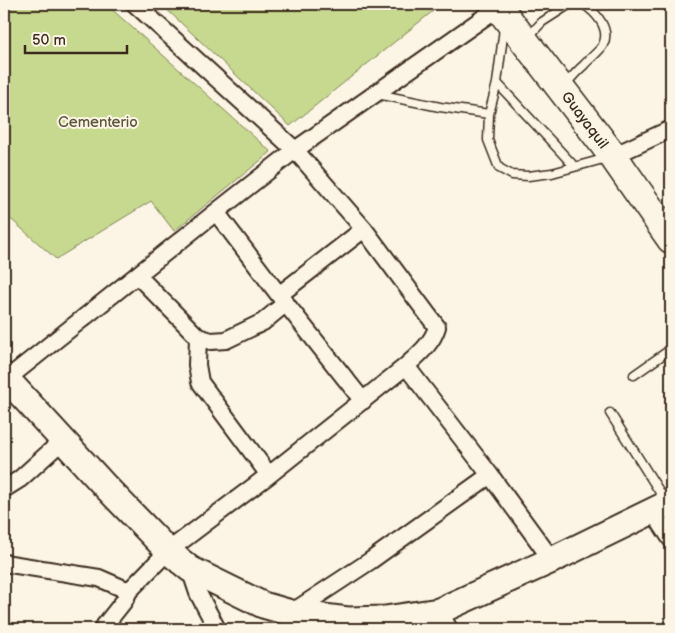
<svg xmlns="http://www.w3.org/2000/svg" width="675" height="633" viewBox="0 0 675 633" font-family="'Balsamiq Sans',sans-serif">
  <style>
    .green { fill: #c6d98e; stroke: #808256 }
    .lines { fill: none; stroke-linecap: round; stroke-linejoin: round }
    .lane-casing { stroke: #3b2a1e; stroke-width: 11 }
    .street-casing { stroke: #3b2a1e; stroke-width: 20 }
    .primary-casing { stroke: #3b2a1e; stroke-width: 29 }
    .highway-casing { stroke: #3b2a1e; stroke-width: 31 }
    .lane { stroke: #fcf5e5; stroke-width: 8 }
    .street { stroke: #fcf5e5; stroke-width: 16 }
    .primary { stroke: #fcf5e5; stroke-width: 25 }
    .highway { stroke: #fcf5e5; stroke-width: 28 }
    .labels { text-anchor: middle; stroke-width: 4; stroke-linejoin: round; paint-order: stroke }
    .street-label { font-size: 15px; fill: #3b2a1e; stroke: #fcf5e5 }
    .park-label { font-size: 15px; fill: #5e563a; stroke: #fcf5e5 }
  </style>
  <rect width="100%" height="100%" fill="#fcf5e5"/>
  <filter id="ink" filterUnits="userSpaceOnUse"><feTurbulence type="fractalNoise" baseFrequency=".02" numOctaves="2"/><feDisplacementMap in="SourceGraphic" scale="10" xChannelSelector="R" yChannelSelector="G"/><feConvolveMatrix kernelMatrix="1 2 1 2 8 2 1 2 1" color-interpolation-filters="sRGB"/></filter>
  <g filter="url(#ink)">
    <path class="green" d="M 4,4 L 106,4 L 271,152 L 174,231 L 151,201 L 56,259 L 4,213 Z
      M 161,4 L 428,4 L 433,11 L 290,126 Z"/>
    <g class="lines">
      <defs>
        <path id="lane" d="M 504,28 L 497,83 L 489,114 L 488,140 L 499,168 L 512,175 L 528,176 L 552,173 L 607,158
          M 528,37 L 542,22 L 570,4
          M 497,83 L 574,166
          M 565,85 C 571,78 577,71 584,65 C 589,59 599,52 603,45 C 611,29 596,12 583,4
          M 377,94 L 440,107 L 489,114
          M 634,375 L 671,349
          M 610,413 L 666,502"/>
        <path id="street" d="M 613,156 L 671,129
          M 216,212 L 279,295 L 363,401
          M 137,275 L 198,337 L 211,341 L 226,340 L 263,322 L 286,303
          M 279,295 L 364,229
          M 198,337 L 197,365 L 200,382 L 269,475
          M 406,366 L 490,475 L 552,560
          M 7,379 L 216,212 L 295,150 L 499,7
          M 4,489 L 20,479 L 63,440
          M 652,510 L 671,539
          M 4,563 L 99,578 L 129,591
          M 190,569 L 198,593 L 217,629
          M 439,611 L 449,629
          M 291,613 L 370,561 L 490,475
          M 103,629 L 105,625 L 124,601 L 129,591 L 168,551 L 269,475 L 406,366 C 418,355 432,344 437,327 L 364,229 L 295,150 L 135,4"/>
        <path id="primary" d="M 4,376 L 104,485 L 168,551 L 190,569 L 263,605 L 291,613 L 348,620 L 385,619 L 439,611 L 552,560 L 671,502"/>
        <path id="highway" d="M 496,4 L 613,156 L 671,239"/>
      </defs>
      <use href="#lane" class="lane-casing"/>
      <use href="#street" class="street-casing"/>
      <use href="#primary" class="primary-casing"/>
      <use href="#highway" class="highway-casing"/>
      <use href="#lane" class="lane"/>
      <use href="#street" class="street"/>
      <use href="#primary" class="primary"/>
      <use href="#highway" class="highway"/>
    </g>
  </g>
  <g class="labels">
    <g class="street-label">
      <text transform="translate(585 120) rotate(53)" y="5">Guayaquil</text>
    </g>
    <g class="park-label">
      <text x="98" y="127">Cementerio</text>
    </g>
  </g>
  <rect width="675" height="633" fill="none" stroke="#fcf5e5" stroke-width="20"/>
  <rect x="10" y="10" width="655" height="613" fill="none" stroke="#3b2a1e" stroke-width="2" filter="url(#ink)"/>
  <path d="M25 45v8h102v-8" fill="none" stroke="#3b2a1e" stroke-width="2.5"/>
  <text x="32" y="45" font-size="15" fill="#3b2a1e" stroke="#fcf5e5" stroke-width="4" paint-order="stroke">50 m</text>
</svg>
